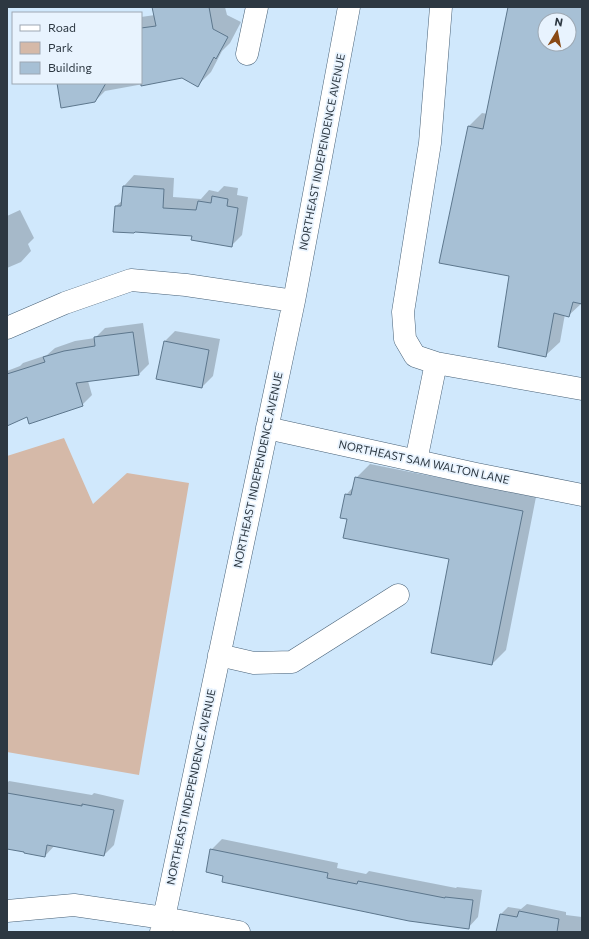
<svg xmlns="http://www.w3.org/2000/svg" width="589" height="939" viewBox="0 0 589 939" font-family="Commissioner,sans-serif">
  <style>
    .green { fill: #d5b9a8 }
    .shadow { fill: #0003; fill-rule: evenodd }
    .building { fill: #a7c0d5; stroke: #5d778d; fill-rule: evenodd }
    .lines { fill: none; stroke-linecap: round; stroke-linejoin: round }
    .minor-casing { stroke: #486177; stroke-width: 23 }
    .minor { stroke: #fff; stroke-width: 22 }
    .labels { text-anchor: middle; stroke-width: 3.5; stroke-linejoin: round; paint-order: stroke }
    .street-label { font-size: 11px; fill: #2d3842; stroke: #e8f3fe }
  </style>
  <rect width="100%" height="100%" fill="#d0e8fc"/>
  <path class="green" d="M 64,438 L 93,504 L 127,473 L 189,483 L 139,775 L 7,752 L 7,456 Z"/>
  <path class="shadow" d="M 153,7 L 225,7 L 227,15 L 241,22 L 230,43 L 222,51 L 211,72 L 198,85 L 182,77 L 105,91 L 95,101 L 58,83 L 141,83 L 141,17 L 155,15 Z
    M 509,7 L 582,7 L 582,303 L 569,315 L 565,314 L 560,342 L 546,355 L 510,275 L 468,127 L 482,113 L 488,114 ZM 545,20 L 569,20 L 569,44 L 545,44 Z
    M 134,175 L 174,178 L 173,197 L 201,199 L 209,190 L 218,192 L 224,186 L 238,188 L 237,195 L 248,197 L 242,235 L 231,246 L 116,206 L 123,200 L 124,186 Z
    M 20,210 L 34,238 L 28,244 L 31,251 L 21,262 L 7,268 L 7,216 Z
    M 143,323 L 149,364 L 139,374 L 88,381 L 92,395 L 82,405 L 28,416 L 7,425 L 7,371 L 20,366 L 23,363 L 47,355 L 55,348 L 75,341 L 95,338 L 105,328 Z
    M 175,331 L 220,339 L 213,376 L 202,387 L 165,341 Z
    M 370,464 L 536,497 L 506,650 L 492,664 L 451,558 L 348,518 L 346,495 L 354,486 L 356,478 Z
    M 9,781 L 92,795 L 94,793 L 124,800 L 114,845 L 104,855 L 55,845 L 45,856 L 7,848 L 7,783 Z
    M 222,839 L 338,863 L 337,868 L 366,874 L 369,871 L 456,888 L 457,887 L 482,890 L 478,917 L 468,928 L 224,875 L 211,850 Z
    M 527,904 L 566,912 L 566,915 L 582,917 L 582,932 L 497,932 L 501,914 L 508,907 L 521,909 Z"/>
  <path class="building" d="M 152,7 L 209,7 L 213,29 L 228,37 L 216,59 L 214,57 L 198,87 L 182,78 L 141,86 L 141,28 L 156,26 Z
    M 508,7 L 582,7 L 582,304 L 573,302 L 569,317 L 554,313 L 546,357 L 498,347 L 509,276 L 439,263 L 468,126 L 483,129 ZM 545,20 L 569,20 L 569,44 L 545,44 Z
    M 57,83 L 106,83 L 95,102 L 61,108 Z
    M 123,186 L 164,189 L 163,208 L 196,210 L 198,201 L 211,203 L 212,196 L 228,199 L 227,206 L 238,208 L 232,247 L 191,240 L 192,236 L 135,232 L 134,233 L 113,232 L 115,206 L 121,206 Z
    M 133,332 L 139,375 L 76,383 L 83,406 L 29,424 L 27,417 L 7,426 L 7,374 L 45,362 L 43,357 L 64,351 L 95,346 L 94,337 Z
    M 164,341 L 209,350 L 202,388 L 156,379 Z
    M 355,477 L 523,511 L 492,665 L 431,653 L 449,559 L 343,538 L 347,519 L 340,518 L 345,494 L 351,495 Z
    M 7,793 L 82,806 L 82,804 L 114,810 L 104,856 L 47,845 L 45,857 L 24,853 L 24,852 L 7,849 Z
    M 210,849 L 328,873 L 327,878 L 357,884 L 358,881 L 445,898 L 445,897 L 473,900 L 469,929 L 409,921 L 222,882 L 223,876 L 206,872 Z
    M 519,911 L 559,919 L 557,932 L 496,932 L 500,914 L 517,917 Z"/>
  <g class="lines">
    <defs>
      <path id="minor" d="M 247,54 L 257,7
        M 7,328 L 65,303 L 131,280 L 186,285 L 294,301
        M 436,363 L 582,389
        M 267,428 L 476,474 L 582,495
        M 416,461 L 436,363 L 415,356 L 405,339 L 403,312 L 430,143 L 441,7
        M 219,655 L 254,663 L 292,662 L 398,595
        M 7,911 L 74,905 L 164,918 L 239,932
        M 161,932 L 294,301 L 349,7"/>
    </defs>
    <use href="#minor" class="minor-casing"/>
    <use href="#minor" class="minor"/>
  </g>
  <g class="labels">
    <g class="street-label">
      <text transform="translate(322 152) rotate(-79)" y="4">NORTHEAST INDEPENDENCE AVENUE</text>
      <text transform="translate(424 462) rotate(12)" y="4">NORTHEAST SAM WALTON LANE</text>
      <text transform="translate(258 470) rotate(-78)" y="4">NORTHEAST INDEPENDENCE AVENUE</text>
      <text transform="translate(191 787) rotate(-78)" y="4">NORTHEAST INDEPENDENCE AVENUE</text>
    </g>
  </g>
  <rect width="589" height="939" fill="none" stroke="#2d3842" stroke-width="16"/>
  <rect x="12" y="12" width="130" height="72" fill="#e8f3fe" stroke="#9da8b3"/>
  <rect x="20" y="25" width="20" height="6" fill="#ffffff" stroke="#9da8b3"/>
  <text x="48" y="32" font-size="12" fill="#2d3842">Road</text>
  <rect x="20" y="42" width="20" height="12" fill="#d5b9a8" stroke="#9da8b3"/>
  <text x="48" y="52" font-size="12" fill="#2d3842">Park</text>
  <rect x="20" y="62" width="20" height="12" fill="#a7c0d5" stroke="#9da8b3"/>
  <text x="48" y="72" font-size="12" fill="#2d3842">Building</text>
  <g transform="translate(557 32) rotate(10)"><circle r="19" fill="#e8f3fe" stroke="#9da8b3"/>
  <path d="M0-3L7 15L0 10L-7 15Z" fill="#894914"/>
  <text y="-6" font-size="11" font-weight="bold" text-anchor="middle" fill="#2d3842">N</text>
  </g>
</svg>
